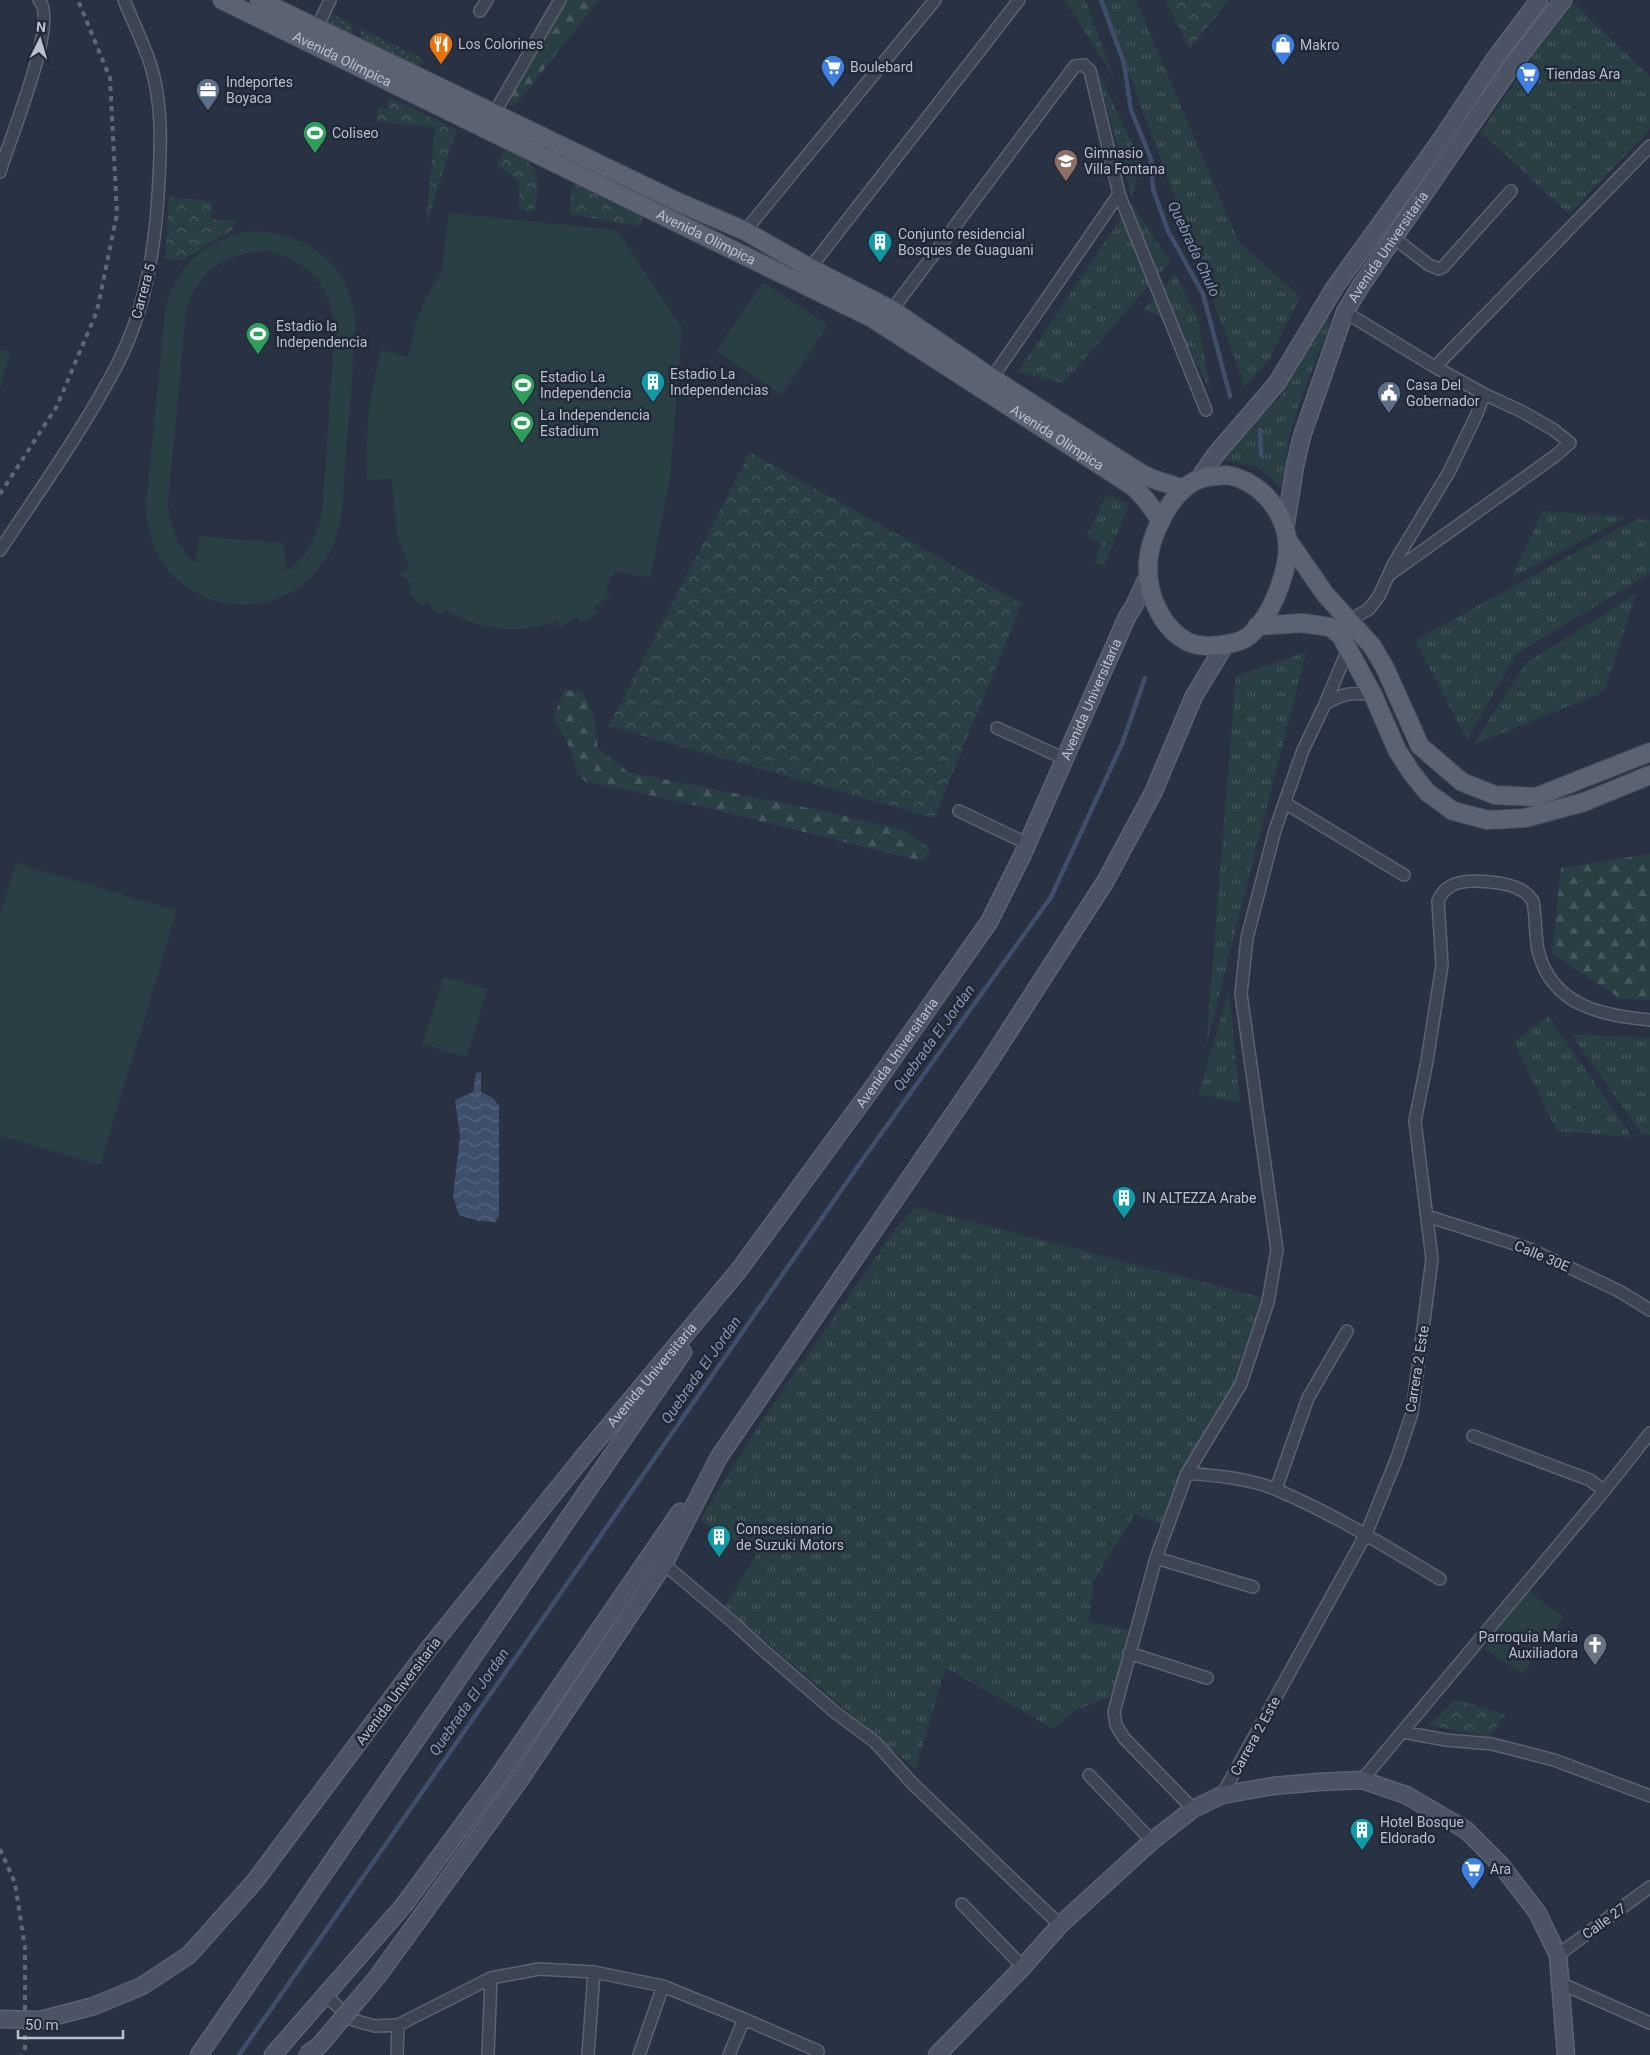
<svg xmlns="http://www.w3.org/2000/svg" width="1650" height="2055" viewBox="0 0 1650 2055" font-family="Roboto,sans-serif">
  <style>
    .grass { fill: url(#grass-tufts) }
    .forest { fill: url(#forest-firs) }
    .park { fill: url(#park-crowns) }
    .garden { fill: url(#garden-dots) }
    .pitch { fill: #2a3f44; fill-rule: evenodd }
    .water { fill: url(#water-waves) }
    .lines { fill: none; stroke-linecap: round; stroke-linejoin: round }
    .stream { stroke: #3f4e6b; stroke-width: 4.5 }
    .minor-casing { stroke: #5b6270; stroke-width: 14 }
    .secondary-casing { stroke: #5b6270; stroke-width: 19 }
    .primary-casing { stroke: #464d5c; stroke-width: 20 }
    .minor { stroke: #3d4452; stroke-width: 11 }
    .secondary { stroke: #4b5365; stroke-width: 16 }
    .primary { stroke: #5b6372; stroke-width: 18 }
    .rail { stroke: #5f6879; stroke-width: 4; stroke-dasharray: 5 5; stroke-linecap: butt }
    .secondary-bridge-casing { stroke: #5b6270; stroke-width: 19; stroke-linecap: butt }
    .secondary-bridge { stroke: #4b5365; stroke-width: 16 }
    .labels { text-anchor: middle; stroke-width: 5; stroke-linejoin: round; paint-order: stroke }
    .poi-label { font-size: 14px; fill: #babfcc; stroke: #212938; text-anchor: start }
    .street-label { font-size: 14px; fill: #babfcc; stroke: #212938 }
    .water-label { font-size: 15px; font-style: italic; fill: #8393b2; stroke: #212938 }
  </style>
  <defs>
    <pattern id="grass-tufts" width="24" height="20" patternUnits="userSpaceOnUse" patternTransform="scale(1.25)"><rect width="24" height="20" fill="#2a3f44"/><path d="M3 7l-1-3M5 7V3M7 7l1-3M15 17l-1-3M17 17v-4M19 17l1-3" fill="none" stroke="#47595e"/></pattern>
    <pattern id="forest-firs" width="22" height="20" patternUnits="userSpaceOnUse" patternTransform="scale(1.25)"><rect width="22" height="20" fill="#2a3f44"/><path d="M5 1l3.5 6h-7zM16 11l3.5 6h-7z" fill="#47595e"/></pattern>
    <pattern id="park-crowns" width="20" height="18" patternUnits="userSpaceOnUse" patternTransform="scale(1.25)"><rect width="20" height="18" fill="#2a3f44"/><path d="M2 6a3 3 0 1 1 6 0M12 15a3 3 0 1 1 6 0" fill="none" stroke="#47595e"/></pattern>
    <pattern id="garden-dots" width="8" height="8" patternUnits="userSpaceOnUse" patternTransform="scale(1.25)"><rect width="8" height="8" fill="#2a3f44"/><path d="M2 2h.1M6 6h.1" fill="none" stroke="#47595e" stroke-width="1.8" stroke-linecap="round"/></pattern>
    <pattern id="water-waves" width="16" height="10" patternUnits="userSpaceOnUse" patternTransform="scale(1.25)"><rect width="16" height="10" fill="#3f4e6b"/><path d="M0 5q4-4 8 0t8 0" fill="none" stroke="#59667f"/></pattern>
  </defs>
  <rect width="100%" height="100%" fill="#283243"/>
  <path class="grass" d="M 1065,0 L 1085,0 L 1114,78 Z
    M 1102,0 L 1136,0 L 1238,241 L 1300,297 L 1268,361 L 1245,387 Z
    M 1572,1 L 1650,77 L 1650,129 L 1569,214 L 1481,132 L 1536,50 Z
    M 1094,62 L 1141,163 L 1132,197 Z
    M 1131,203 L 1170,262 L 1063,383 L 1018,372 Z
    M 1175,274 L 1198,319 L 1210,390 L 1175,322 L 1143,310 Z
    M 1325,316 L 1330,319 L 1330,326 L 1304,390 L 1291,430 L 1281,489 C 1260,464 1250,462 1218,461 L 1281,396 L 1318,321 Z
    M 1107,494 L 1126,503 L 1128,508 L 1104,566 L 1095,563 L 1102,543 L 1087,536 Z
    M 1543,511 L 1626,517 L 1511,578 Z
    M 1637,519 L 1650,520 L 1650,573 L 1516,654 L 1467,740 L 1415,640 Z
    M 1636,594 L 1604,692 L 1473,745 L 1526,663 Z
    M 1306,652 L 1206,1047 L 1236,676 Z
    M 1229,990 L 1240,1103 L 1199,1094 Z
    M 1548,1016 L 1632,1137 L 1557,1131 L 1514,1042 Z
    M 1571,1034 L 1650,1038 L 1650,1135 L 1642,1134 Z
    M 915,1207 L 1264,1298 L 1240,1373 L 1232,1392 L 1183,1470 L 1161,1524 L 1135,1514 L 1094,1580 L 1088,1622 L 1132,1631 L 1115,1695 L 1073,1711 L 1054,1729 L 946,1668 L 915,1769 L 725,1606 L 757,1554 L 700,1520 L 763,1419 L 897,1227 Z"/>
  <path class="forest" d="M 563,0 L 599,0 L 514,107 L 508,102 Z
    M 564,690 L 582,691 L 594,716 L 598,749 L 628,772 L 833,813 L 904,830 L 931,849 L 923,861 C 810,835 699,803 586,782 L 576,773 C 575,753 563,735 553,718 Z
    M 1650,854 L 1650,1000 L 1621,999 L 1552,954 L 1561,868 Z"/>
  <path class="park" d="M 1165,0 L 1229,0 L 1190,49 Z
    M 389,98 L 457,129 L 426,224 L 435,127 L 377,122 L 378,107 L 388,108 Z
    M 506,148 C 540,165 542,174 534,211 L 518,210 C 521,181 522,179 496,166 Z
    M 575,180 L 641,214 L 643,221 L 641,224 L 634,226 L 570,214 L 571,196 Z
    M 169,197 L 212,201 L 211,219 L 236,221 L 231,232 L 209,243 L 184,260 L 165,259 Z
    M 750,452 L 1022,604 L 934,818 L 609,726 Z
    M 1455,1699 L 1505,1715 L 1489,1737 L 1429,1725 Z"/>
  <path class="garden" d="M 332,14 L 349,22 L 353,27 L 351,37 L 325,24 Z
    M 361,29 L 423,59 L 417,70 L 360,42 Z"/>
  <path class="pitch" d="M 449,213 L 617,230 L 682,328 L 670,478 L 650,578 L 615,571 L 606,590 L 610,596 L 594,607 L 598,613 L 581,623 L 577,617 L 560,628 L 557,621 C 516,636 483,631 446,610 L 438,615 L 427,602 L 422,607 L 408,591 L 412,586 L 400,573 L 409,568 L 397,534 L 392,479 L 367,480 C 365,435 369,392 382,349 L 408,358 L 415,325 L 422,307 L 428,294 L 441,274 Z
    M 254,231 C 311,234 350,265 356,323 L 342,510 C 326,642 149,632 146,505 L 166,305 C 180,262 209,237 254,231 ZM 264,251 C 308,259 328,282 335,325 L 322,515 C 316,538 307,556 287,571 L 283,543 L 200,536 L 195,564 C 178,547 171,529 168,506 L 186,311 C 198,272 223,253 264,251 Z
    M 763,282 L 828,325 L 782,395 L 716,351 Z
    M 0,349 L 10,352 L 0,388 Z
    M 16,863 L 177,911 L 100,1165 L 0,1136 L 0,917 Z
    M 444,977 L 487,989 L 467,1057 L 422,1044 Z
    M 1526,1590 L 1564,1617 L 1522,1674 L 1484,1648 Z"/>
  <path class="water" d="M 481,1072 L 481,1092 L 493,1098 L 499,1106 L 499,1216 L 495,1222 L 479,1221 L 459,1215 L 453,1196 L 460,1136 L 455,1100 L 473,1092 L 476,1073 Z"/>
  <g class="lines">
    <path class="stream" d="M 1101,0 L 1124,63 L 1131,110 L 1151,159 L 1153,189 L 1168,231 L 1203,294 L 1230,396
      M 1260,430 L 1261,455
      M 239,2055 L 863,1159 L 1051,897 L 1122,744 L 1145,678"/>
    <defs>
      <path id="minor" d="M 480,11 L 487,0
        M 315,32 L 330,0
        M 485,129 L 560,0
        M 0,172 C 8,142 60,21 39,0
        M 745,231 L 935,0
        M 1394,238 L 1429,265 L 1439,269 L 1443,267 L 1511,191
        M 810,268 L 1019,0
        M 892,310 L 1075,66 L 1084,65 L 1090,71 L 1119,194 L 1206,410
        M 1345,312 L 1435,367 L 1484,394 L 1523,412 L 1554,430 L 1570,443 L 1555,456 L 1389,575
        M 1435,367 L 1650,146
        M 992,378 L 1119,194
        M 0,550 C 40,490 83,430 117,365 C 147,307 156,243 159,179 C 161,141 162,103 151,66 C 144,44 133,22 124,0
        M 1348,621 L 1369,609 L 1379,596 L 1394,563 L 1449,472 L 1476,416 L 1484,394
        M 1325,704 C 1343,693 1352,692 1373,695
        M 997,728 L 1065,759
        M 1285,803 L 1404,875
        M 959,811 L 1028,844
        M 1427,1216 L 1530,1249 L 1619,1291 L 1650,1310
        M 1473,1436 L 1590,1480 L 1604,1491
        M 1187,1473 C 1217,1476 1249,1478 1277,1490 C 1334,1514 1387,1547 1440,1579
        M 1276,1489 L 1308,1398 L 1347,1331
        M 1156,1558 L 1253,1587
        M 664,1564 L 736,1625 L 762,1649 L 836,1713 L 875,1742 L 912,1783 L 1060,1925
        M 1129,1653 L 1207,1678
        M 1403,1732 L 1446,1740 L 1492,1744 L 1554,1760 L 1650,1796
        M 1089,1775 L 1152,1841
        M 1362,1780 L 1604,1491 L 1650,1433
        M 1222,1795 L 1366,1534 L 1397,1458 L 1412,1413 L 1432,1259 L 1415,1121 L 1427,1061 L 1442,965 L 1438,901 C 1441,894 1445,889 1451,886 C 1465,877 1508,882 1521,890 C 1526,892 1530,897 1533,901 C 1536,916 1535,942 1539,954 C 1554,1007 1603,1015 1650,1020
        M 1193,1809 L 1124,1738 L 1116,1725 L 1114,1712 L 1156,1558 L 1187,1473 L 1241,1384 L 1268,1302 L 1277,1250 L 1241,994 L 1247,938 L 1275,830 L 1303,750 L 1325,704 L 1349,647
        M 962,1904 L 1023,1967
        M 1558,1955 L 1650,1887
        M 1560,1983 L 1650,2023
        M 325,1995 L 353,2020 L 375,2026 L 398,2025 L 491,1978 L 539,1969 L 594,1972 L 663,1986 L 744,2019 L 818,2051 L 817,2055
        M 397,2055 L 398,2025
        M 488,2055 L 491,1978
        M 588,2055 L 594,1972
        M 639,2055 L 663,1986
        M 729,2055 L 744,2019"/>
      <g id="secondary">
        <path d="M 1198,480 L 1216,454 L 1277,383 L 1335,287 L 1440,141 L 1494,60 L 1539,0"/>
        <path id="s1" d="M 1285,529 L 1295,466 L 1302,436 L 1345,312 L 1360,287 L 1511,67 L 1563,0"/>
        <path id="s2" d="M 427,1651 L 584,1456 L 739,1270 L 873,1087 L 989,922 L 1022,856 L 1127,617 L 1134,606 L 1148,576"/>
        <path d="M 519,1781 L 664,1564 L 719,1457 L 989,1062 L 1105,882 L 1153,793 L 1194,696 L 1225,645"/>
        <path d="M 199,2055 L 683,1352"/>
        <path d="M 273,2055 L 404,1905 L 496,1780 L 680,1512"/>
        <path d="M 937,2055 L 1023,1967 L 1060,1925 L 1152,1841 L 1193,1809 L 1222,1795 L 1273,1786 L 1318,1782 L 1362,1780 L 1406,1795 L 1466,1830 L 1500,1864 L 1537,1912 L 1558,1955 L 1566,2055"/>
      </g>
      <g id="primary">
        <path id="s3" d="M 222,0 L 872,318 L 1134,487 L 1146,500 L 1161,521"/>
        <path d="M 259,0 L 678,202 L 745,231 L 810,268 L 892,310 L 992,378 L 1142,474 L 1153,479 L 1184,489"/>
        <path d="M 1227,475 C 1255,480 1277,502 1285,529 C 1295,560 1273,615 1249,636 C 1238,644 1222,645 1209,646 C 1186,647 1169,631 1159,612 C 1152,599 1148,584 1148,569 C 1147,540 1170,492 1197,480 C 1206,476 1218,476 1227,475 Z"/>
        <path d="M 1287,539 L 1325,594 L 1372,646 L 1385,668 L 1420,746 L 1462,782 L 1495,795 L 1536,797 L 1650,752"/>
        <path d="M 1257,626 L 1302,623 L 1330,627 L 1341,636 L 1373,695 L 1397,750 L 1411,772 L 1427,792 L 1453,811 L 1488,820 L 1525,818 L 1584,802 L 1650,775"/>
      </g>
    </defs>
    <use href="#minor" class="minor-casing"/>
    <use href="#secondary" class="secondary-casing"/>
    <use href="#primary" class="primary-casing"/>
    <use href="#minor" class="minor"/>
    <use href="#secondary" class="secondary"/>
    <use href="#primary" class="primary"/>
    <path class="rail" d="M 0,494 L 57,406 L 97,311 L 117,214 L 110,78 L 78,0
      M 0,1849 L 15,1883 L 25,1948 L 25,2048 L 22,2055"/>
    <defs>
      <path id="secondary-bridge" d="M 0,2019 L 40,2020 L 94,2006 L 142,1986 L 189,1955 L 255,1881 L 427,1651
        M 306,2055 L 319,2046 L 378,1976 L 519,1781"/>
    </defs>
    <use href="#secondary-bridge" class="secondary-bridge-casing"/>
    <use href="#secondary-bridge" class="secondary-bridge"/>
  </g>
  <defs>
    <symbol id="restaurant-pin" viewBox="-11 -11 22 30"><path d="M0 17L-7.5 6A9.5 9.5 0 1 1 7.5 6Z" fill="#e8710a" stroke="#212938"/><path d="M-5-6h1v4h1v-4h1v4h1v-4h1v5L-1.5 .5V6h-2V.5L-5-1ZM5-6V6H3V1.5H1.5Q1.5-4 5-6Z" fill="#fff"/></symbol>
    <symbol id="shop-pin" viewBox="-11 -11 22 30"><path d="M0 17L-7.5 6A9.5 9.5 0 1 1 7.5 6Z" fill="#3f7fe0" stroke="#212938"/><path d="M-5-2.5h2.3a2.7 3.5 0 0 1 5.4 0H5L5.5 6h-11ZM-1.5-2.5h3a1.5 2.3 0 0 0-3 0Z" fill="#fff"/></symbol>
    <symbol id="supermarket-pin" viewBox="-11 -11 22 30"><path d="M0 17L-7.5 6A9.5 9.5 0 1 1 7.5 6Z" fill="#3f7fe0" stroke="#212938"/><path d="M-6-5.5h2.5l.6 2H6L4.5 2H-2.5L-4.4-4H-6ZM-1.5 3.2a1.3 1.3 0 1 0 .1 0ZM3 3.2a1.3 1.3 0 1 0 .1 0Z" fill="#fff"/></symbol>
    <symbol id="office-pin" viewBox="-11 -11 22 30"><path d="M0 17L-7.5 6A9.5 9.5 0 1 1 7.5 6Z" fill="#5c6f8a" stroke="#212938"/><path d="M-6-3h4V-5.5h4V-3h4V5H-6ZM-1-4.5V-3h2v-1.5ZM-6 0V1H6V0Z" fill="#fff"/></symbol>
    <symbol id="stadium-pin" viewBox="-11 -11 22 30"><path d="M0 17L-7.5 6A9.5 9.5 0 1 1 7.5 6Z" fill="#2e9e5b" stroke="#212938"/><path d="M0-5a6.5 5 0 1 0 0 10a6.5 5 0 1 0 0-10ZM-3.5-1.8h7v3.6h-7Z" fill="#fff"/></symbol>
    <symbol id="school-pin" viewBox="-11 -11 22 30"><path d="M0 17L-7.5 6A9.5 9.5 0 1 1 7.5 6Z" fill="#8d6e63" stroke="#212938"/><path d="M0-5L7-2L0 1L-7-2ZM-4 1L0 2.5L4 1V4Q0 6-4 4Z" fill="#fff"/></symbol>
    <symbol id="building-pin" viewBox="-11 -11 22 30"><path d="M0 17L-7.5 6A9.5 9.5 0 1 1 7.5 6Z" fill="#0f9aa8" stroke="#212938"/><path d="M-4-6H4V6H1V3H-1V6H-4ZM-2.5-4.3h1.7v1.8h-1.7ZM.8-4.3h1.7v1.8H.8ZM-2.5-1h1.7V.8h-1.7ZM.8-1h1.7V.8H.8Z" fill="#fff"/></symbol>
    <symbol id="civic-pin" viewBox="-11 -11 22 30"><path d="M0 17L-7.5 6A9.5 9.5 0 1 1 7.5 6Z" fill="#5c6f8a" stroke="#212938"/><path d="M-.6-6.5H3V-4.5H.6V-3L4-1V1h2V6H-6V1h2V-1L-.6-3ZM-1.2 2.5V6h2.4V2.5Z" fill="#fff"/></symbol>
    <symbol id="church-pin" viewBox="-11 -11 22 30"><path d="M0 17L-7.5 6A9.5 9.5 0 1 1 7.5 6Z" fill="#6b7280" stroke="#212938"/><path d="M-1.2-6h2.4v3.5h3.3v2.4h-3.3V6h-2.4V-.1h-3.3v-2.4h3.3Z" fill="#fff"/></symbol>
  </defs>
  <g fill-rule="evenodd">
    <use href="#restaurant-pin" x="427" y="30" width="28" height="38"/>
    <use href="#shop-pin" x="1269" y="31" width="28" height="38"/>
    <use href="#supermarket-pin" x="819" y="53" width="28" height="38"/>
    <use href="#supermarket-pin" x="1514" y="60" width="28" height="38"/>
    <use href="#office-pin" x="194" y="76" width="28" height="38"/>
    <use href="#stadium-pin" x="301" y="119" width="28" height="38"/>
    <use href="#school-pin" x="1052" y="147" width="28" height="38"/>
    <use href="#building-pin" x="866" y="228" width="28" height="38"/>
    <use href="#stadium-pin" x="244" y="320" width="28" height="38"/>
    <use href="#building-pin" x="639" y="368" width="28" height="38"/>
    <use href="#stadium-pin" x="509" y="371" width="28" height="38"/>
    <use href="#civic-pin" x="1375" y="379" width="28" height="38"/>
    <use href="#stadium-pin" x="508" y="409" width="28" height="38"/>
    <use href="#building-pin" x="1110" y="1184" width="28" height="38"/>
    <use href="#building-pin" x="705" y="1523" width="28" height="38"/>
    <use href="#church-pin" x="1581" y="1631" width="28" height="38"/>
    <use href="#building-pin" x="1348" y="1816" width="28" height="38"/>
    <use href="#supermarket-pin" x="1459" y="1855" width="28" height="38"/>
  </g>
  <g class="labels">
    <g class="poi-label">
      <text x="458" y="49">Los Colorines</text>
      <text x="1300" y="50">Makro</text>
      <text x="850" y="72">Boulebard</text>
      <text x="1546" y="79">Tiendas Ara</text>
      <text x="226" y="87">Indeportes<tspan x="226" dy="16">Boyaca</tspan></text>
      <text x="332" y="138">Coliseo</text>
      <text x="1084" y="158">Gimnasio<tspan x="1084" dy="16">Villa Fontana</tspan></text>
      <text x="898" y="239">Conjunto residencial<tspan x="898" dy="16">Bosques de Guaguani</tspan></text>
      <text x="276" y="331">Estadio la<tspan x="276" dy="16">Independencia</tspan></text>
      <text x="670" y="379">Estadio La<tspan x="670" dy="16">Independencias</tspan></text>
      <text x="540" y="382">Estadio La<tspan x="540" dy="16">Independencia</tspan></text>
      <text x="1406" y="390">Casa Del<tspan x="1406" dy="16">Gobernador</tspan></text>
      <text x="540" y="420">La Independencia<tspan x="540" dy="16">Estadium</tspan></text>
      <text x="1142" y="1203">IN ALTEZZA Arabe</text>
      <text x="736" y="1534">Conscesionario<tspan x="736" dy="16">de Suzuki Motors</tspan></text>
      <text x="1578" y="1642" text-anchor="end">Parroquia Maria<tspan x="1578" dy="16">Auxiliadora</tspan></text>
      <text x="1380" y="1827">Hotel Bosque<tspan x="1380" dy="16">Eldorado</tspan></text>
      <text x="1490" y="1874">Ara</text>
    </g>
    <g class="street-label">
      <text dy="5" stroke="none"><textPath href="#s3" startOffset="134">Avenida Olimpica</textPath></text>
      <text dy="5" stroke="none"><textPath href="#s3" startOffset="539">Avenida Olimpica</textPath></text>
      <text dy="5" stroke="none"><textPath href="#s1" startOffset="304">Avenida Universitaria</textPath></text>
      <text transform="translate(143 291) rotate(-75)" y="5">Carrera 5</text>
      <text dy="5" stroke="none"><textPath href="#s3" startOffset="944">Avenida Olimpica</textPath></text>
      <text dy="5" stroke="none"><textPath href="#s2" startOffset="1166">Avenida Universitaria</textPath></text>
      <text dy="5" stroke="none"><textPath href="#s2" startOffset="761">Avenida Universitaria</textPath></text>
      <text transform="translate(1542 1256) rotate(23)" y="5">Calle 30E</text>
      <text transform="translate(1417 1369) rotate(-81)" y="5">Carrera 2 Este</text>
      <text dy="5" stroke="none"><textPath href="#s2" startOffset="356">Avenida Universitaria</textPath></text>
      <text transform="translate(398 1691) rotate(-53)" y="5">Avenida Universitaria</text>
      <text transform="translate(1255 1736) rotate(-61)" y="5">Carrera 2 Este</text>
      <text transform="translate(1604 1921) rotate(-36)" y="5">Calle 27</text>
    </g>
    <g class="water-label">
      <text transform="translate(1194 249) rotate(65)" y="5">Quebrada Chulo</text>
      <text transform="translate(934 1038) rotate(-54)" y="5">Quebrada El Jordan</text>
      <text transform="translate(701 1370) rotate(-55)" y="5">Quebrada El Jordan</text>
      <text transform="translate(469 1702) rotate(-55)" y="5">Quebrada El Jordan</text>
    </g>
  </g>
  <g transform="translate(40 40) rotate(5)" stroke="#212938" stroke-width="4" paint-order="stroke">
  <path d="M0-4L9 19L0 12L-9 19Z" fill="#babfcc"/>
  <text y="-8" font-size="14" font-weight="bold" text-anchor="middle" fill="#babfcc">N</text>
  </g>
  <path d="M18 2030v8h105v-8" fill="none" stroke="#babfcc" stroke-width="2.5"/>
  <text x="25" y="2030" font-size="15" fill="#babfcc" stroke="#212938" stroke-width="4" paint-order="stroke">50 m</text>
</svg>
